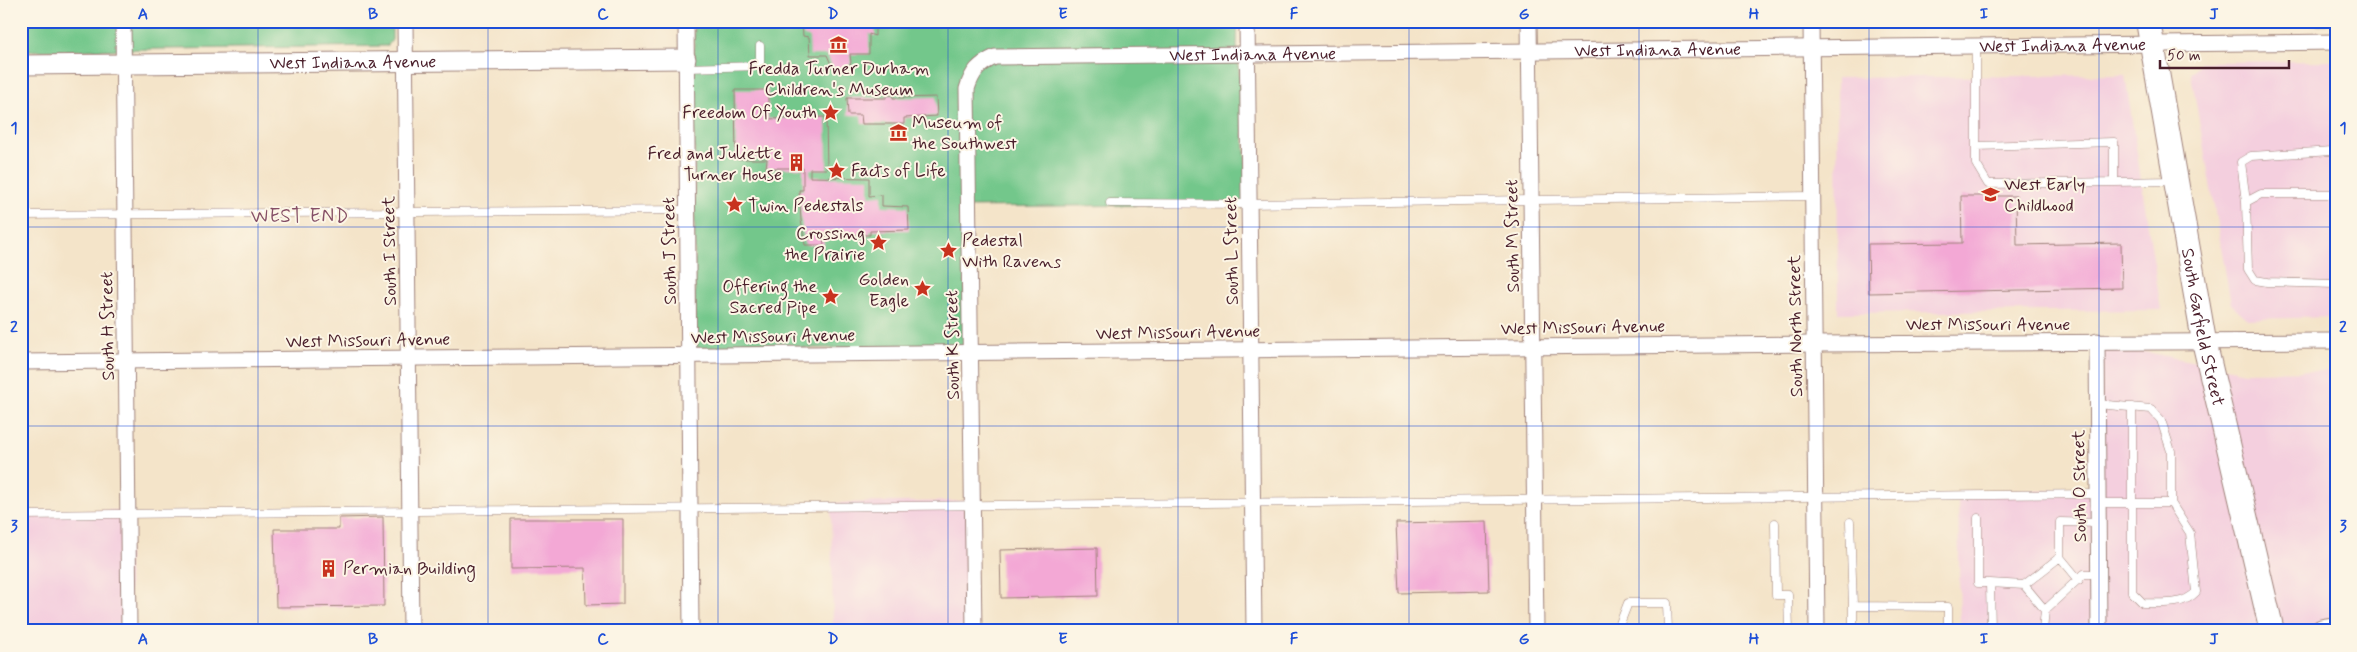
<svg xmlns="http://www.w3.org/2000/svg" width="2357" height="652" viewBox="0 0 2357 652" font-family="Mynerve,sans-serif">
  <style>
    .built { fill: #f4cfde }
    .green { fill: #73c78b; stroke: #5e735b }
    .building { fill: #f3a8d5 }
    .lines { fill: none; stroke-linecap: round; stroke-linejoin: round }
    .service-casing { stroke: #9f827a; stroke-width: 9 }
    .minor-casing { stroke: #9f827a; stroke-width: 17 }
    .tertiary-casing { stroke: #9f827a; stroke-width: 21 }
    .primary-casing { stroke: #9f827a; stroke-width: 26 }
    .service { stroke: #fff; stroke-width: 8 }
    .minor { stroke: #fff; stroke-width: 15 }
    .tertiary { stroke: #fff; stroke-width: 19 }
    .primary { stroke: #fff; stroke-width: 24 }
    .grid { fill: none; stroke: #1d4ed8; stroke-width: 1; stroke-opacity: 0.55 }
    .labels { text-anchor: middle; stroke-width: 4; stroke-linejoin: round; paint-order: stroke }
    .street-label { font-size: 18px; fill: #4a1f2b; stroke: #fcf5e5 }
    .poi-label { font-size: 18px; fill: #4a1f2b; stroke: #fcf5e5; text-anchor: start }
    .neighbourhood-label { font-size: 19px; letter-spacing: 1px; fill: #854f66; stroke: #fcf5e5 }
    .neatline { fill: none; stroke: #1d4ed8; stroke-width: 2 }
    .grid-label { font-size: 16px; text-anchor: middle; font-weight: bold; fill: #1d4ed8 }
  </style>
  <rect width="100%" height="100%" fill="#fcf5e5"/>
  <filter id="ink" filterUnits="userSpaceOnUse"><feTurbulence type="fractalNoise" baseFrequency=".02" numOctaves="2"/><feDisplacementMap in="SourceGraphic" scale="10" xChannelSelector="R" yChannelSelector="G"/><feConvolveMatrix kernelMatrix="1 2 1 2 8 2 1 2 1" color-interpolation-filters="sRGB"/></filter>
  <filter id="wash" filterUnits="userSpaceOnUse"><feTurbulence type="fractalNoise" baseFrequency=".0096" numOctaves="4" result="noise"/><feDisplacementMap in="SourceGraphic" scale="20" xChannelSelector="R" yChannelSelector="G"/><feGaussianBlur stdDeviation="1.12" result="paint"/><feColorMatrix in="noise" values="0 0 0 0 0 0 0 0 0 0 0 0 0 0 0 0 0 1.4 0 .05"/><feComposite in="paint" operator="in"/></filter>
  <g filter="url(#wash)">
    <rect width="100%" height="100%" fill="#f4e4c9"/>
    <path class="built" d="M 2336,61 L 2336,317 L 2248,319 L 2231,304 L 2191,74 L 2200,62 Z
      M 2125,75 L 2161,310 L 1838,313 L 1837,78 Z
      M 2096,342 L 2245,372 L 2336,371 L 2336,631 L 1960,631 L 1958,492 L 2098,490 Z
      M 972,501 L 973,631 L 833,631 L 831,503 Z
      M 128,510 L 130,631 L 21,631 L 21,512 Z"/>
    <path class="green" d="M 21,21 L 392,21 L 392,40 L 387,46 L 21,51 Z
      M 694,21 L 1238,21 L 1237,45 L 1249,204 L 965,207 L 965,348 L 695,348 Z
      M 2183,21 L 2336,21 L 2336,24 L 2189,26 Z"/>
    <g id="blocks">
      <path class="building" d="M 802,21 L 875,21 L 875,36 L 869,34 L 869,54 L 850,54 L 851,63 L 844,70 L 833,69 L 827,55 L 810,55 L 809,37 L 803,36 Z
        M 735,90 L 768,90 L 768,119 L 826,117 L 827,169 L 810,169 L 810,177 L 869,178 L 869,196 L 882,195 L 882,206 L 908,207 L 909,230 L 870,231 L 870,235 L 823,235 L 824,245 L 805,245 L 801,220 L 799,190 L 803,190 L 803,168 L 766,168 L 767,159 L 736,159 Z
        M 887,95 L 893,95 L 893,98 L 936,97 L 937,116 L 904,118 L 904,124 L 862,124 L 861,115 L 848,115 L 847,98 L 886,98 Z
        M 1961,196 L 2016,196 L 2017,245 L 2121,243 L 2122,288 L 1869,293 L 1868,244 L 1962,243 Z
        M 383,517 L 384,606 L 276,607 L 274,529 L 339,529 L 339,518 Z
        M 511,519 L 623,519 L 623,604 L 586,605 L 585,568 L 511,569 Z
        M 1487,521 L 1489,591 L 1399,593 L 1396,523 Z
        M 1097,548 L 1098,596 L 1001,598 L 1000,550 Z"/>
    </g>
  </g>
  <g filter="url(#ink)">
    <use href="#blocks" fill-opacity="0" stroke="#9f827a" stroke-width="1"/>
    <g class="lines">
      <defs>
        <path id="service" d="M 1976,45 L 1976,164 L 1988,184 L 2174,181
          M 686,68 L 760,66 L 760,46
          M 1976,146 L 2114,142 L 2114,181
          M 2336,194 L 2261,194 L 2246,202 L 2248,269 L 2255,280 L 2267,282 L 2336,284
          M 2246,202 L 2241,162 L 2251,156 L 2332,151 L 2336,149
          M 1110,203 L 1249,204 L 1813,196
          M 21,215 L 688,210
          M 2097,404 L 2151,409 L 2161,420 L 2171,451 L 2171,503 L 2190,533 L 2196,592 C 2183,606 2162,603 2143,603 L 2132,592 L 2132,407
          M 2098,503 L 2171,503
          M 21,515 L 2098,494
          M 1978,518 L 1978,583 L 1990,583 L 1991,631
          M 1850,522 L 1853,606
          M 1775,523 L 1776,595 L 1788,595 L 1789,631
          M 2060,557 L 2079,580
          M 1990,583 L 2024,585 L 2060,557 L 2060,522 L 2098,523
          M 2024,585 L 2045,610 L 2043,631
          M 2045,610 L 2084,574 L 2099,574
          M 1619,631 L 1619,626 L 1628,603 L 1667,603 L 1668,631
          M 1853,631 L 1853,606 L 1948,607 L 1948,631"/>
        <g id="minor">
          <path d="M 123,21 L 129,631"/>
          <path d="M 405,21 L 411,631"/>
          <path d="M 686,21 L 691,631"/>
          <path d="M 1247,21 L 1254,631"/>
          <path d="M 1529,21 L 1536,631"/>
          <path d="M 1811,21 L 1817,631"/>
          <path d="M 2097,341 L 2099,631"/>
          <path d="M 21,362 L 1814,344 L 2336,341"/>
          <path id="s1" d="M 974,631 L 967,89 C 972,72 979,64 995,57 L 2336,42"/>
        </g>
        <g id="tertiary">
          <path id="s2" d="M 21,65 L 686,59"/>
        </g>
        <g id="primary">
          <path id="s3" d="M 2148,21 L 2204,341 L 2272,631"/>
          <path d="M 2323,631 L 2336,629"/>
        </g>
      </defs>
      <use href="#service" class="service-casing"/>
      <use href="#minor" class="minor-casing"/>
      <use href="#tertiary" class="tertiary-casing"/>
      <use href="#primary" class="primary-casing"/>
      <use href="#service" class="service"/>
      <use href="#minor" class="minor"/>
      <use href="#tertiary" class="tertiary"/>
      <use href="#primary" class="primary"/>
    </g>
  </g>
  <path class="grid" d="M 258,21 L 258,631M 488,21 L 488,631M 718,21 L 718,631M 948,21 L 948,631M 1178,21 L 1178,631M 1409,21 L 1409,631M 1639,21 L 1639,631M 1869,21 L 1869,631M 2099,21 L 2099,631M 21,227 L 2336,227M 21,426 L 2336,426"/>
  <defs>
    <symbol id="museum-bare" viewBox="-9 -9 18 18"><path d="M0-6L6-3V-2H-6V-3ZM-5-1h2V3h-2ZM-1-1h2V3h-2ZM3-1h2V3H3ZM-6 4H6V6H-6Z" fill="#c8321e" stroke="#fcf5e5" stroke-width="2.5" paint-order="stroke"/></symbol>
    <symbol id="sight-bare" viewBox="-9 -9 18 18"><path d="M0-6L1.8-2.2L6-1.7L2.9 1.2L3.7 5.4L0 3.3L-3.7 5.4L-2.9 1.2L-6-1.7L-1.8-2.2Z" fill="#c8321e" stroke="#fcf5e5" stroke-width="2.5" paint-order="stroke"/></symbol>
    <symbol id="building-bare" viewBox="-9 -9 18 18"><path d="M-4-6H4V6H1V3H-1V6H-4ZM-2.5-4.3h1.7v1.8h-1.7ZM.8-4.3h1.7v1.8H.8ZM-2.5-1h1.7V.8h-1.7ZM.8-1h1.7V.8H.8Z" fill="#c8321e" stroke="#fcf5e5" stroke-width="2.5" paint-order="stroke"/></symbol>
    <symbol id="school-bare" viewBox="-9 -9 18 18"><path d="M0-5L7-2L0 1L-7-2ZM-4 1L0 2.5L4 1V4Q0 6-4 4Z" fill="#c8321e" stroke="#fcf5e5" stroke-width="2.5" paint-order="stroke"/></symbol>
  </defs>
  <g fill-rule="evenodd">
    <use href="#museum-bare" x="826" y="32" width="25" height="25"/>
    <use href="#sight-bare" x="818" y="100" width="25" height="25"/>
    <use href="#museum-bare" x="886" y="120" width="25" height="25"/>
    <use href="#building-bare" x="784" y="150" width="25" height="25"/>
    <use href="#sight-bare" x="824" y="158" width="25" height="25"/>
    <use href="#school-bare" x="1978" y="182" width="25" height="25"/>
    <use href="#sight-bare" x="722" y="192" width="25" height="25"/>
    <use href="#sight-bare" x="866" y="230" width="25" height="25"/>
    <use href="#sight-bare" x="936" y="238" width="25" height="25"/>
    <use href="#sight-bare" x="910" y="276" width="25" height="25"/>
    <use href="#sight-bare" x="818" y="284" width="25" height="25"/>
    <use href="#building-bare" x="316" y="556" width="25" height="25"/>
  </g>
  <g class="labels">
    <g class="street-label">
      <text dy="6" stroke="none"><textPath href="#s1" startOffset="1654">West Indiana Avenue</textPath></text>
      <text dy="6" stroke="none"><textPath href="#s1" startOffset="1249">West Indiana Avenue</textPath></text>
      <text dy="6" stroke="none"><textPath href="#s1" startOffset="844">West Indiana Avenue</textPath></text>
      <text dy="6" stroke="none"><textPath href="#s2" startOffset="332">West Indiana Avenue</textPath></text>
      <text transform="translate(1512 236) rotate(-91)" y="6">South M Street</text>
      <text transform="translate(389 251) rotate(-91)" y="6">South I Street</text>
      <text transform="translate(669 251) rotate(-91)" y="6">South J Street</text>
      <text transform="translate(1231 251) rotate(-91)" y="6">South L Street</text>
      <text x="1988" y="330">West Missouri Avenue</text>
      <text transform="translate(107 326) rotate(-91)" y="6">South H Street</text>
      <text transform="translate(1795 326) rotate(-91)" y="6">South North Street</text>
      <text transform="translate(1583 327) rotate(-1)" y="6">West Missouri Avenue</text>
      <text dy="6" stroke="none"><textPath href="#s3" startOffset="311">South Garfield Street</textPath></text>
      <text transform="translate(1178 332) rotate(-1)" y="6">West Missouri Avenue</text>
      <text transform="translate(773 336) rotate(-1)" y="6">West Missouri Avenue</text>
      <text transform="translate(368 340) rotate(-1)" y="6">West Missouri Avenue</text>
      <text transform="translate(952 345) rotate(-91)" y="6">South K Street</text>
      <text transform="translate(2079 486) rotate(-91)" y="6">South O Street</text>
    </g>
    <g class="poi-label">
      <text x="839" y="74" text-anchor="middle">Fredda Turner Durham<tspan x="839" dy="21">Children's Museum</tspan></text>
      <text x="817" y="118" text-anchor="end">Freedom Of Youth</text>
      <text x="912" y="128">Museum of<tspan x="912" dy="21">the Southwest</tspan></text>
      <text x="782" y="159" text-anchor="end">Fred and Juliette<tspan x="782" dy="21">Turner House</tspan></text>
      <text x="851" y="176">Facts of Life</text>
      <text x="2004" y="190">West Early<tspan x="2004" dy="21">Childhood</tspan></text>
      <text x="748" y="211">Twin Pedestals</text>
      <text x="865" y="239" text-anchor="end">Crossing<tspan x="865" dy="21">the Prairie</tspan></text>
      <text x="962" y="246">Pedestal<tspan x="962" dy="21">With Ravens</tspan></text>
      <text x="909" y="285" text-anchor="end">Golden<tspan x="909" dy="21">Eagle</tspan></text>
      <text x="817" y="292" text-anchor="end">Offering the<tspan x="817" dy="21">Sacred Pipe</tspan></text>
      <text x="343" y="574">Permian Building</text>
    </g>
    <g class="neighbourhood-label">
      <text x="300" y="222">WEST END</text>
    </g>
  </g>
  <rect width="2357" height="652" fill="none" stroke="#fcf5e5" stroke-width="55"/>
  <path d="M2160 60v8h129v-8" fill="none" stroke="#4a1f2b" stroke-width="2.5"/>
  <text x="2167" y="60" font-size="15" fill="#4a1f2b" stroke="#fcf5e5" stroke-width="4" paint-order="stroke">50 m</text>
  <rect x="28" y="28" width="2302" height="596" class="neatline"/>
  <g class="grid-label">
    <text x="143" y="19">A</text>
    <text x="373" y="19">B</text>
    <text x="603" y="19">C</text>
    <text x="833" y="19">D</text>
    <text x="1063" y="19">E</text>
    <text x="1294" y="19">F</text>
    <text x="1524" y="19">G</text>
    <text x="1754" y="19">H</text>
    <text x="1984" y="19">I</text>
    <text x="2214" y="19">J</text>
    <text x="14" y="133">1</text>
    <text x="2343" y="133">1</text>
    <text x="14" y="332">2</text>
    <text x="2343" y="332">2</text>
    <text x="14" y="531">3</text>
    <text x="2343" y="531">3</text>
    <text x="143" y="644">A</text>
    <text x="373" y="644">B</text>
    <text x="603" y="644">C</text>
    <text x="833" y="644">D</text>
    <text x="1063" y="644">E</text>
    <text x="1294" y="644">F</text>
    <text x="1524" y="644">G</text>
    <text x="1754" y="644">H</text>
    <text x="1984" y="644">I</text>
    <text x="2214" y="644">J</text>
  </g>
</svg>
